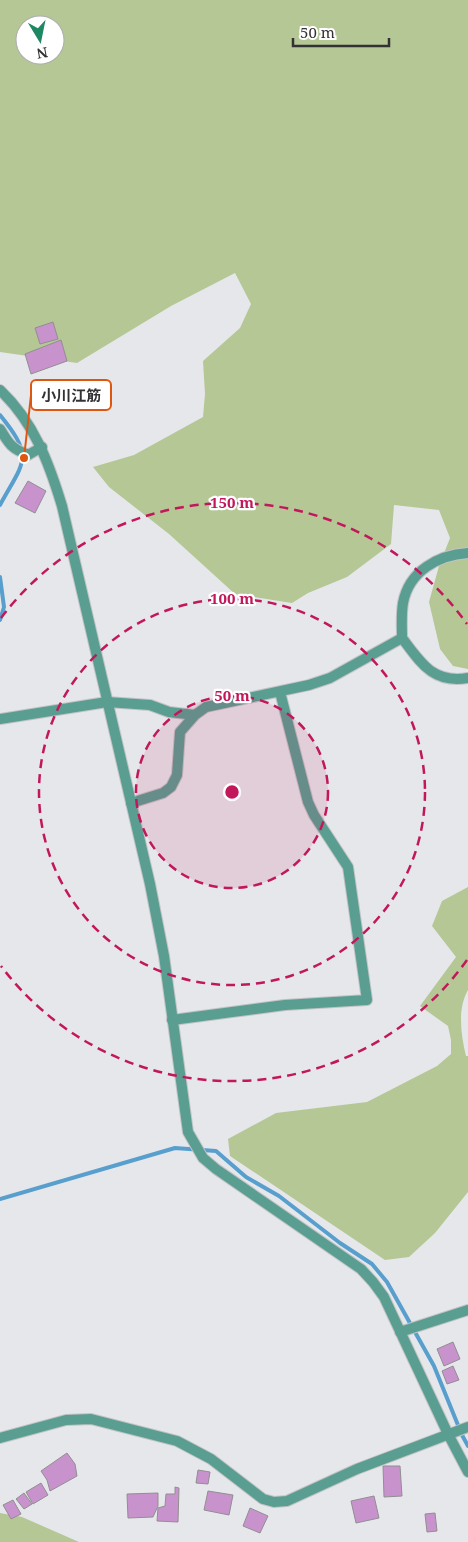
<svg xmlns="http://www.w3.org/2000/svg" width="468" height="1542" viewBox="0 0 468 1542" font-family="'Noto Serif','Noto Sans JP',serif">
  <style>
    .green { fill: #b4c795; fill-rule: evenodd }
    .lines { fill: none; stroke-linecap: round; stroke-linejoin: round }
    .stream { stroke: #589fce; stroke-width: 4 }
    .building { fill: #c893cd; stroke: #918e91 }
    .minor-casing { stroke: #c2c3c6; stroke-width: 12 }
    .tertiary-casing { stroke: #c2c3c6; stroke-width: 12 }
    .minor { stroke: #5a9e91; stroke-width: 10 }
    .tertiary { stroke: #5a9e91; stroke-width: 10 }
    .ring { fill: none; stroke: #c2185b; stroke-width: 2.5; stroke-dasharray: 9 6 }
    .centre { fill: #c2185b; stroke: #fff; stroke-width: 2.5 }
    .ring-label { font-size: 15px; text-anchor: middle; font-weight: bold; fill: #c2185b; stroke: #fff; stroke-width: 4.5; stroke-linejoin: round; paint-order: stroke }
    .leader { fill: none; stroke: #df570e; stroke-width: 2 }
    .callout-dot { fill: #df570e; stroke: #fff; stroke-width: 2 }
    .callout { fill: #fff; stroke: #df570e; stroke-width: 2 }
    .callout-label { font-size: 15px; text-anchor: middle; font-weight: bold; fill: #323234 }
  </style>
  <rect width="100%" height="100%" fill="#e6e7eb"/>
  <path class="green" d="M 0,0 L 468,0 L 468,669 L 453,666 L 440,649 L 429,602 L 439,566 L 450,538 L 439,510 L 394,505 L 391,544 L 347,577 L 308,593 L 292,603 L 235,594 L 169,534 L 109,487 L 93,467 L 134,455 L 203,417 L 205,394 L 203,361 L 240,328 L 251,304 L 235,273 L 171,306 L 77,363 L 0,352 ZM 25,25 L 55,25 L 55,55 L 25,55 Z
    M 468,887 L 468,990 C 457,1009 461,1035 466,1056 L 468,1056 L 468,1192 L 435,1233 L 409,1257 L 385,1260 L 230,1156 L 228,1139 L 276,1113 L 367,1102 L 437,1066 L 451,1054 L 451,1040 L 448,1026 L 420,1006 L 456,957 L 432,926 L 442,901 Z
    M 0,1513 L 22,1517 L 79,1542 L 0,1542 Z"/>
  <g class="lines">
    <path class="stream" d="M 0,415 C 35,458 24,461 0,505
      M 0,577 L 4,607 L 0,620
      M 0,1199 L 175,1148 L 216,1151 L 246,1177 L 279,1196 L 340,1243 L 372,1264 L 387,1282 L 434,1366 L 462,1435 L 468,1446"/>
  </g>
  <path class="building" d="M 53,322 L 58,339 L 40,344 L 35,328 Z
    M 61,340 L 67,361 L 31,374 L 25,354 Z
    M 28,481 L 46,491 L 35,513 L 15,503 Z
    M 453,1342 L 460,1359 L 444,1366 L 437,1349 Z
    M 453,1366 L 459,1380 L 447,1384 L 442,1371 Z
    M 67,1453 L 75,1464 L 77,1476 L 50,1491 L 47,1480 L 41,1471 Z
    M 383,1466 L 400,1466 L 402,1496 L 384,1497 Z
    M 198,1470 L 210,1472 L 208,1484 L 196,1483 Z
    M 41,1483 L 48,1495 L 33,1504 L 26,1492 Z
    M 175,1487 L 179,1488 L 178,1522 L 157,1521 L 158,1508 L 165,1506 L 166,1494 L 175,1494 Z
    M 208,1491 L 233,1495 L 229,1515 L 204,1510 Z
    M 24,1493 L 32,1504 L 24,1509 L 16,1499 Z
    M 158,1493 L 158,1506 L 153,1517 L 128,1518 L 127,1494 Z
    M 374,1496 L 379,1518 L 356,1523 L 351,1501 Z
    M 13,1500 L 21,1514 L 11,1519 L 3,1505 Z
    M 250,1508 L 268,1516 L 260,1533 L 243,1526 Z
    M 435,1513 L 437,1531 L 427,1532 L 425,1514 Z"/>
  <g class="lines">
    <defs>
      <path id="minor" d="M 0,429 C 9,444 11,448 28,455 L 42,447
        M 402,638 C 402,627 401,615 403,603 C 409,571 438,555 468,553
        M 0,719 L 107,702 L 150,705 L 169,712 L 195,715
        M 131,803 L 163,793 L 171,787 L 177,775 L 180,732 L 195,715 L 206,707 L 309,685 L 330,678 L 402,638 C 421,663 433,684 468,678
        M 172,1020 L 285,1005 L 367,1000 L 348,867 L 314,815 L 308,802 L 280,692
        M 400,1332 L 468,1310
        M 0,1438 L 66,1420 L 91,1419 L 177,1441 L 211,1459 L 263,1499 L 274,1502 L 287,1501 L 357,1469 L 468,1427"/>
      <path id="tertiary" d="M 0,390 C 34,422 49,463 62,506 L 150,884 L 164,956 L 188,1132 L 203,1158 L 216,1169 L 361,1269 L 373,1282 L 384,1297 L 448,1434 L 468,1472"/>
    </defs>
    <use href="#minor" class="minor-casing"/>
    <use href="#tertiary" class="tertiary-casing"/>
    <use href="#minor" class="minor"/>
    <use href="#tertiary" class="tertiary"/>
  </g>
  <circle cx="232" cy="792" r="96" fill="#c2185b" fill-opacity=".12"/>
  <g class="ring">
    <circle cx="232" cy="792" r="96"/>
    <circle cx="232" cy="792" r="193"/>
    <path d="M467 960A289 289 0 0 1 1 966M1 618A289 289 0 0 1 467 624"/>
  </g>
  <circle cx="232" cy="792" r="8" class="centre"/>
  <g class="ring-label">
    <text x="232" y="508">150 m</text>
    <text x="232" y="604">100 m</text>
    <text x="232" y="701">50 m</text>
  </g>
  <path class="leader" d="M24 458L31 395"/>
  <circle class="callout-dot" cx="24" cy="458" r="5"/>
  <rect class="callout" x="31" y="380" width="80" height="30" rx="5"/>
  <g class="callout-label">
    <text x="71" y="401">小川江筋</text>
  </g>
  <g transform="translate(40 40) rotate(170)"><circle r="24" fill="#ffffff" stroke="#adadae"/>
  <path d="M0-4L9 19L0 12L-9 19Z" fill="#1e8864"/>
  <text y="-8" font-size="14" font-weight="bold" text-anchor="middle" fill="#323234">N</text>
  </g>
  <path d="M293 38v8h96v-8" fill="none" stroke="#323234" stroke-width="2.5"/>
  <text x="300" y="38" font-size="15" fill="#323234" stroke="#ffffff" stroke-width="4" paint-order="stroke">50 m</text>
</svg>
